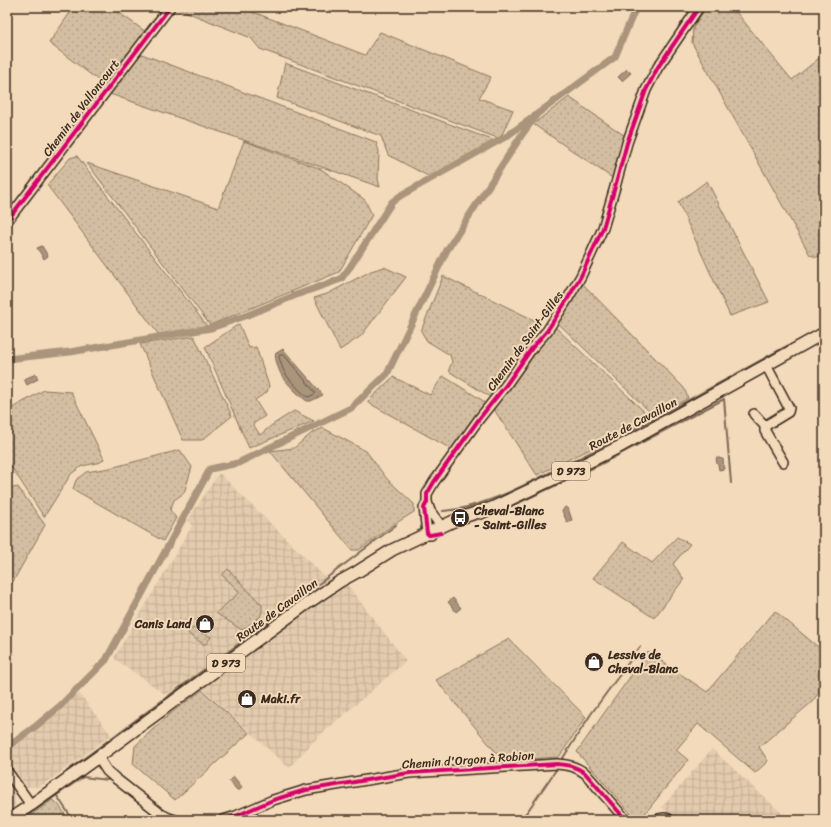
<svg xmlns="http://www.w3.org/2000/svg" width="831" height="827" viewBox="0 0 831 827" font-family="Sriracha,sans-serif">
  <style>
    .industrial { fill: url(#industrial-grid) }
    .grass { fill: url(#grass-dots); stroke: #887460 }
    .water { fill: #aa947c; stroke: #7e6a56 }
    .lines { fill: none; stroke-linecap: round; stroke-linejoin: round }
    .shore { stroke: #675444; stroke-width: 1 }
    .stream { stroke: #7e6a56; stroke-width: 2 }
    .canal { stroke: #aa947c; stroke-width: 7 }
    .minor-casing { stroke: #3b2a1e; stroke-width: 12 }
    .major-casing { stroke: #3b2a1e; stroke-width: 14 }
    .minor { stroke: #f2daba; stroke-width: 9 }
    .major { stroke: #f2daba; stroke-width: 11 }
    .cycleway-casing { stroke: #f2daba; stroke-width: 6 }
    .cycleway { stroke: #d6006c; stroke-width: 4 }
    .labels { text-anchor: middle; stroke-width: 4; stroke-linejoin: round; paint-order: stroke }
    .shield { fill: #f2daba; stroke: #725f4d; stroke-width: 1 }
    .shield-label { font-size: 11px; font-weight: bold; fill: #3b2a1e }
    .street-label { font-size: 12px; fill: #3b2a1e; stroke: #f2daba }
    .poi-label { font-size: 12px; font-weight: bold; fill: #3b2a1e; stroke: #f2daba; text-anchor: start }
  </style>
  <defs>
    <pattern id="industrial-grid" width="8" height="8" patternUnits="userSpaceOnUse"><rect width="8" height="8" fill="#e3cbad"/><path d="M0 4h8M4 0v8" fill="none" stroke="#c4ae94"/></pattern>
    <pattern id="grass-dots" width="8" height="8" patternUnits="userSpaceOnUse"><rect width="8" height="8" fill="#d4bea1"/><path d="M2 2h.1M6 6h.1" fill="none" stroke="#b7a38a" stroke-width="1.8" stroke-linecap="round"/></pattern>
  </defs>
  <rect width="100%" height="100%" fill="#f2daba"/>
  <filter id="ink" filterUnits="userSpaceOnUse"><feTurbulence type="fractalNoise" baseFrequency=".025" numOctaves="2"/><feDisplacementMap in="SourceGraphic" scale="8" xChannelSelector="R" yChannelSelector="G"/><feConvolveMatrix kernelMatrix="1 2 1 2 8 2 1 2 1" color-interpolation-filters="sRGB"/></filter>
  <g filter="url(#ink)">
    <path class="industrial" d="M 219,473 L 325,577 L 349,587 L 406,661 L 318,737 L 299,757 L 289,768 L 191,678 L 166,695 L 114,658 L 192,526 L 188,520 Z
      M 79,693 L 111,735 L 53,778 L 39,787 L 27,787 L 7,760 L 7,751 Z
      M 712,749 L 789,820 L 675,820 L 662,807 Z
      M 7,785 L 15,796 L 15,807 L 7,812 Z"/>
    <path class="grass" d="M 74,7 L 111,7 L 146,32 L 106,86 L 49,43 Z
      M 180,7 L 240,7 L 365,55 L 380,32 L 491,77 L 479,98 L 513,110 L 500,139 L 260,49 L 251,38 L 179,9 Z
      M 706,7 L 732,7 L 792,80 L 823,55 L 824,56 L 824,254 L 817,257 L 810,255 L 692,43 L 693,28 Z
      M 139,53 L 376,142 L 379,151 L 378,179 L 380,187 L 107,93 Z
      M 285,63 L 495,141 L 430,177 L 388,155 L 381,136 L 277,98 Z
      M 569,97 L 625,136 L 614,179 L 533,124 Z
      M 244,141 L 321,169 L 365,200 L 372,215 L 339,272 L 210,325 L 87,163 L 218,208 Z
      M 77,156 L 207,326 L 159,335 L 47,185 L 70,158 Z
      M 707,181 L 769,302 L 730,316 L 678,202 Z
      M 384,267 L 406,277 L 361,336 L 340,350 L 314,298 L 327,294 L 371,271 Z
      M 443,276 L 536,321 L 542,333 L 492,398 L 450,372 L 449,369 L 452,362 L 450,355 L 427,341 L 421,331 Z
      M 582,283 L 684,388 L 688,398 L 655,417 L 557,322 Z
      M 239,324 L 249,348 L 256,347 L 269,386 L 267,392 L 255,400 L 265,416 L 253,424 L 260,435 L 272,425 L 294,411 L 314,421 L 249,448 L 205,347 Z
      M 554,326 L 652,419 L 537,475 L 493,408 Z
      M 194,336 L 232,416 L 202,440 L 183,440 L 140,344 Z
      M 443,376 L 482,400 L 486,406 L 453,450 L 367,402 L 393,377 L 430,395 Z
      M 44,390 L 71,392 L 104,459 L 101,462 L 82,466 L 71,474 L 44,517 L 7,460 L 7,411 Z
      M 323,428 L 366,451 L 387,479 L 414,504 L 414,512 L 393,525 L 359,550 L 352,550 L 270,451 L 294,448 L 312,433 Z
      M 180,450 L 192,467 L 184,493 L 174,500 L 170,510 L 176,518 L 163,541 L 73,489 L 76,480 L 86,472 L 110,468 Z
      M 18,487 L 45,525 L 7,592 L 7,489 Z
      M 677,537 L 690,544 L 673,564 L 684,579 L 654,618 L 593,578 L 623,542 L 652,563 Z
      M 228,569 L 262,605 L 262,611 L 260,617 L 242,630 L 216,613 L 240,592 L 222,575 Z
      M 775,611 L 824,652 L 824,685 L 812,702 L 759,747 L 768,761 L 755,773 L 698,724 L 676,750 L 688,760 L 643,816 L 632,815 L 577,752 L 602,716 L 648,652 L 707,692 Z
      M 193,628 L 211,637 L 206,644 L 203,644 L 190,635 L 188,633 Z
      M 509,639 L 586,717 L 559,757 L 503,761 L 436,680 Z
      M 202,690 L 249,733 L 175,800 L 133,764 L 135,746 L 166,717 Z
      M 52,800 L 58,804 L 69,820 L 29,820 L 30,816 Z"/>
    <path class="water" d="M 627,69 L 631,73 L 622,81 L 618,77 Z
      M 42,246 L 48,256 L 44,259 L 37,248 Z
      M 283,349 L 323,395 L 311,401 L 307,401 C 299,396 287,383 282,376 C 278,369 276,362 275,354 Z
      M 36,374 L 38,379 L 27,385 L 24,379 Z
      M 716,458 L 720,458 L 721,459 L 723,459 L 724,469 L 719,470 L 718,465 L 717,464 Z
      M 565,507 L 568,508 L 572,520 L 567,522 L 562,511 Z
      M 453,598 L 461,608 L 456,612 L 448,602 Z
      M 234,777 L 242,787 L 240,790 L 237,790 L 229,781 Z"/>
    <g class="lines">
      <path class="shore" d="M 280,355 L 284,355 L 315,392 L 315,394 L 308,397 C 302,394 289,379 285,373 C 282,368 281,363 279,357 Z"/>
      <path class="stream" d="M 503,509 L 514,505 L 599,465 L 724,399 L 731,483
        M 443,511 C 450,510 459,510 467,507 C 499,499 529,483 559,468 C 637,431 712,386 789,345
        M 561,761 L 591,714 L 640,647
        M 67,771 L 278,615 L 396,525
        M 57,796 L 73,820
        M 21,820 L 83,777 L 108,780
        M 518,820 L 527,812 L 558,767"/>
      <path class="canal" d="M 7,359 L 70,352 L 211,328 L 248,315 L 296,295 L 341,279 L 350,267 L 392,202 L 400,196 L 507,136 L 615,57 L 634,12 L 635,7
        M 7,747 L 36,726 L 60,706 L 106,660 L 210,469 L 238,463 L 351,408 L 387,374 L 447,250 L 521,136 L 537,114"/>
      <defs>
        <path id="minor" d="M 7,221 L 170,7
          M 766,365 L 789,408 L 788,412 L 765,426 L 765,431 L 783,462
          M 754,414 L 765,426
          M 427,502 L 430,511 L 441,526 L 436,531
          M 431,535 L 429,535 L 427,533 L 424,508 L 427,502 L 427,494 L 434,482 L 479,419 L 506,385 L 532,348 L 547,331 L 567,300 L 581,276 L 603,228 L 615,187 L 627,143 L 646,90 L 658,67 L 699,7
          M 98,757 L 107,771 L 115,778 L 161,814 L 169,818 L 175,820
          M 7,771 L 31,805
          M 223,820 L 236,816 L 273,800 L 306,790 L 409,773 L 557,764 C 569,765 575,766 585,773 L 626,820
          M 656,820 C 660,818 666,817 670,820"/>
        <path id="major" d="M 481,513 L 564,474 L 621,446 L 824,333
          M 8,820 L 31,805 L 98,757 L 302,607 L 339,582 L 357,572 L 392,550 L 460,518 L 488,509"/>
      </defs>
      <use href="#minor" class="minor-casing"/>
      <use href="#major" class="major-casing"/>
      <use href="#minor" class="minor"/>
      <use href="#major" class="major"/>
      <defs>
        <path id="cycleway" d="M 7,221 L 170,7
          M 441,533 L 430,535 L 429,535 L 427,533 L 424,508 L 427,502 L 427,494 L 434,482 L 479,419 L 506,385 L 532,348 L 547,331 L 567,300 L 581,276 L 603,228 L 615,187 L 627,143 L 646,90 L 658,67 L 699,7
          M 223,820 L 236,816 L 273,800 L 306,790 L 409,773 L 557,764 C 569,765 575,766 585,773 L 626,820"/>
      </defs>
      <use href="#cycleway" class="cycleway-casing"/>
      <use href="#cycleway" class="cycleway"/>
    </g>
  </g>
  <defs>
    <symbol id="bus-disc" viewBox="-11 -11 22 22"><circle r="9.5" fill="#3b2a1e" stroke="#f2daba"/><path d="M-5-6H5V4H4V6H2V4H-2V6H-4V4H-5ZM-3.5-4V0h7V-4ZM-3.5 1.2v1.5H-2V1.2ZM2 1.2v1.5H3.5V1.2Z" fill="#fff"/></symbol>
    <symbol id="shop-disc" viewBox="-11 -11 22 22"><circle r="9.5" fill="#3b2a1e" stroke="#f2daba"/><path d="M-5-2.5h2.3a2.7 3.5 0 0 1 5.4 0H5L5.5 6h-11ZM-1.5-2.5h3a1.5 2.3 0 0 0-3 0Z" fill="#fff"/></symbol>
  </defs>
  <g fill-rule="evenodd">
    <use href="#bus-disc" x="449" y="507" width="22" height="22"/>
    <use href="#shop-disc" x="194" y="613" width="22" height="22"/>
    <use href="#shop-disc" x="583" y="651" width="22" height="22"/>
    <use href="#shop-disc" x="236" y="688" width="22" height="22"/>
  </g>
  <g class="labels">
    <g class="shield">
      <rect x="552" y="462" width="38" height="18" rx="3"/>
      <rect x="207" y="654" width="38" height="18" rx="3"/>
    </g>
    <g class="shield-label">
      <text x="571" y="475">D 973</text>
      <text x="226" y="667">D 973</text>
    </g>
    <g class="street-label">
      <text transform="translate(81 108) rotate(-53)" y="4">Chemin de Valloncourt</text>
      <text transform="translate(525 341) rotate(-54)" y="4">Chemin de Saint-Gilles</text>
      <text transform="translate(633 424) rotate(-28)" y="4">Route de Cavaillon</text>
      <text transform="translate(277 610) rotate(-36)" y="4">Route de Cavaillon</text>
      <text transform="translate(468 760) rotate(-4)" y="4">Chemin d'Orgon à Robion</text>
    </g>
    <g class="poi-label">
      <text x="474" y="515">Cheval-Blanc<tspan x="474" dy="14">- Saint-Gilles</tspan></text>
      <text x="191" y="628" text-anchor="end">Canis Land</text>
      <text x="608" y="659">Lessive de<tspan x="608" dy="14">Cheval-Blanc</tspan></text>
      <text x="261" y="703">Maki.fr</text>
    </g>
  </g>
  <rect width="831" height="827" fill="none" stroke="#f2daba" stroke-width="24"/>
  <rect x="12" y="12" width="807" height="803" fill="none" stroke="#3b2a1e" stroke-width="1.5" filter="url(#ink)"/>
</svg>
